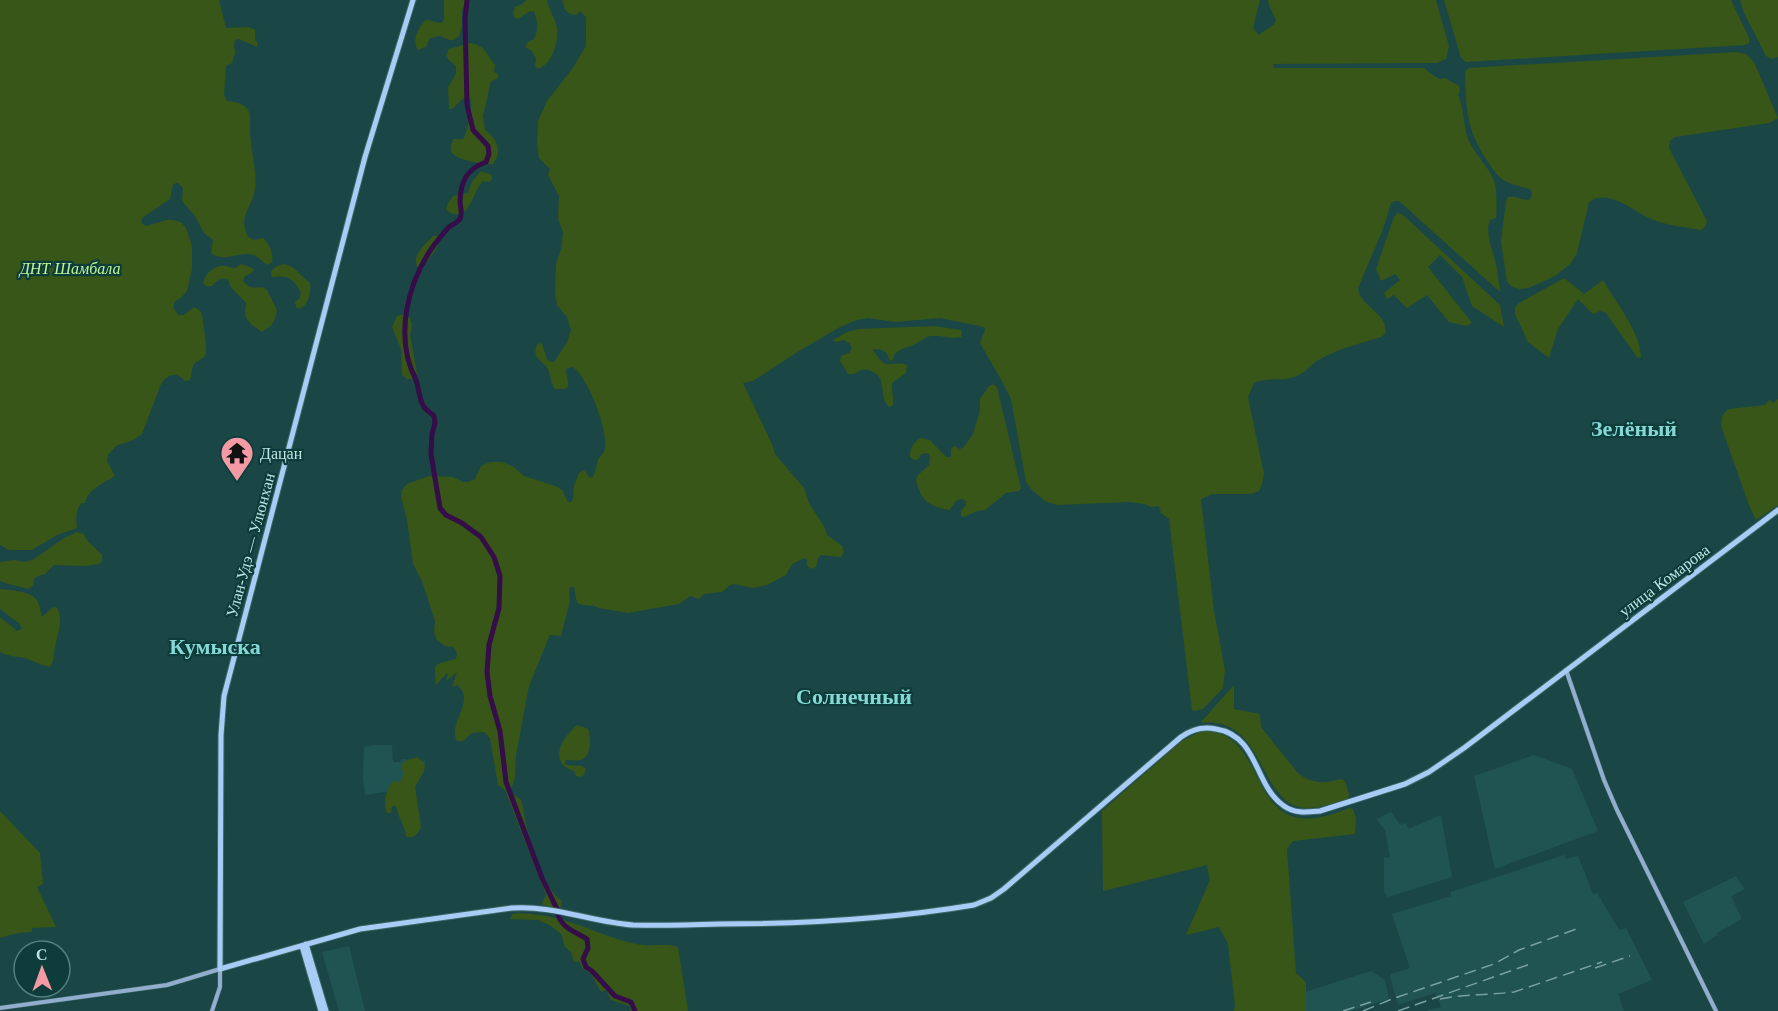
<svg xmlns="http://www.w3.org/2000/svg" width="1778" height="1011" viewBox="0 0 1778 1011" font-family="'Times New Roman',serif">
  <style>
    .built { fill: #205452 }
    .green { fill: #375618 }
    .lines { fill: none; stroke-linecap: round; stroke-linejoin: round }
    .river { stroke: #350d48; stroke-width: 5 }
    .secondary-casing { stroke: #3b6664; stroke-width: 5 }
    .primary-casing { stroke: #3b6664; stroke-width: 7 }
    .secondary { stroke: #92adcd; stroke-width: 4 }
    .primary { stroke: #a8ccf5; stroke-width: 5 }
    .rail { stroke: #78a29f; stroke-width: 1.5; stroke-dasharray: 12 6; stroke-linecap: butt }
    .labels { text-anchor: middle; stroke-width: 4.5; stroke-linejoin: round; paint-order: stroke }
    .park-label { font-size: 16px; font-style: italic; fill: #c0f594; stroke: #0d3c3b }
    .poi-label { font-size: 16px; fill: #bde4e1; stroke: #0d3c3b; text-anchor: start }
    .street-label { font-size: 16px; fill: #bde4e1; stroke: #0d3c3b }
    .district-label { font-size: 22px; font-weight: bold; fill: #85d9d5; stroke: #0d3c3b }
  </style>
  <rect width="100%" height="100%" fill="#1a4745"/>
  <path class="built" d="M 373,745 L 392,745 L 393,762 L 400,762 L 402,759 L 425,761 L 424,771 L 415,787 L 365,795 L 363,779 L 364,747 Z
    M 1534,755 L 1572,769 L 1598,831 L 1495,869 L 1474,776 Z
    M 1391,812 L 1400,825 L 1406,823 L 1408,829 L 1441,815 L 1452,877 L 1388,897 L 1384,891 L 1384,858 L 1390,857 L 1385,830 L 1376,819 Z
    M 1564,855 L 1566,859 L 1578,856 L 1593,894 L 1597,893 L 1619,930 L 1626,928 L 1652,980 L 1618,994 L 1624,1011 L 1426,1011 L 1441,1007 L 1435,993 L 1398,1005 L 1390,977 L 1391,974 L 1410,968 L 1392,914 L 1451,896 L 1451,892 Z
    M 1736,876 L 1745,889 L 1731,896 L 1742,919 L 1717,933 L 1717,935 L 1704,944 L 1683,902 Z
    M 349,946 L 365,1011 L 339,1011 L 322,952 Z
    M 1371,971 L 1385,980 L 1389,999 L 1351,1011 L 1306,1011 L 1305,992 Z"/>
  <path class="green" d="M 0,0 L 219,0 L 226,28 L 249,27 L 255,30 L 255,40 L 258,43 L 257,47 L 239,39 L 235,40 L 234,45 L 235,53 L 232,63 L 226,66 L 224,95 L 227,101 C 235,102 243,102 248,110 C 252,116 249,125 250,133 C 251,152 257,169 255,189 C 253,208 237,214 248,237 L 254,240 L 263,238 C 269,243 274,254 272,262 L 268,265 C 263,263 260,258 256,256 C 241,249 225,264 211,253 L 213,240 L 204,233 L 195,216 L 182,201 L 183,188 L 178,183 L 173,184 L 170,199 L 142,218 L 141,223 L 146,226 L 166,220 L 173,220 L 181,222 L 186,228 L 192,246 L 192,269 L 187,291 L 181,298 L 175,301 L 173,307 L 178,315 L 184,315 L 194,307 C 197,309 199,309 201,312 C 203,316 207,350 206,354 C 203,361 195,360 193,366 C 191,371 192,375 190,380 L 185,381 C 176,371 168,374 161,384 L 142,434 L 133,440 L 116,446 L 108,455 L 107,461 L 115,476 C 104,483 87,490 85,503 L 82,503 C 75,510 76,518 77,528 L 57,535 L 32,550 L 9,550 L 0,545 Z
    M 444,0 L 468,0 L 462,10 L 462,27 L 459,36 L 454,40 L 449,40 L 440,36 L 430,38 L 426,47 L 418,50 C 411,40 419,26 427,19 L 434,22 L 442,23 L 444,18 Z
    M 526,0 L 547,0 C 549,10 555,18 557,28 C 559,41 552,66 537,69 L 535,65 L 536,58 L 531,50 L 525,47 L 528,42 L 534,39 C 539,29 538,22 534,12 L 530,11 L 518,19 L 514,17 L 513,12 L 515,7 L 522,4 Z
    M 562,0 L 1260,0 L 1253,28 L 1259,35 C 1264,30 1270,28 1276,22 C 1275,14 1269,9 1268,0 L 1436,0 L 1449,46 L 1446,59 L 1437,63 L 1273,64 L 1274,68 L 1424,68 L 1431,74 L 1440,79 L 1445,78 L 1459,86 L 1460,91 L 1458,95 C 1464,107 1463,123 1467,136 C 1473,153 1488,165 1494,181 C 1497,189 1497,209 1496,218 L 1490,220 L 1488,227 L 1489,239 L 1497,268 L 1500,292 L 1399,201 L 1395,201 L 1391,203 L 1383,229 L 1358,288 C 1360,307 1390,314 1385,334 L 1381,337 C 1361,343 1341,348 1322,358 C 1311,363 1305,375 1291,378 C 1278,381 1266,377 1254,383 L 1248,397 L 1264,474 L 1262,484 L 1259,491 L 1251,494 L 1213,494 L 1201,499 L 1214,611 L 1225,670 L 1223,688 L 1203,709 L 1194,711 L 1192,710 L 1169,519 L 1161,513 L 1159,506 L 1151,507 L 1145,504 L 1129,502 L 1057,505 L 1045,501 L 1032,490 L 1026,482 L 1011,399 L 1003,383 L 980,343 L 985,330 L 984,327 L 940,318 L 895,322 L 867,318 L 857,320 L 840,327 L 799,351 L 753,381 L 743,383 L 772,444 L 775,454 L 804,488 L 809,503 L 825,528 L 827,535 L 842,546 L 844,552 L 841,557 L 821,555 L 818,558 L 816,567 L 810,569 L 807,565 L 807,560 L 804,558 L 792,564 L 786,575 L 767,585 L 753,588 L 735,584 L 730,585 L 722,592 L 704,594 L 699,599 L 690,596 L 679,604 L 628,613 L 599,608 L 594,606 L 583,605 L 577,603 L 574,587 L 570,587 L 569,590 L 570,601 L 561,636 L 550,635 L 529,686 L 516,755 L 515,778 L 511,789 L 512,793 L 521,800 C 524,809 524,819 527,828 C 532,849 544,889 562,901 L 561,907 L 557,908 L 543,905 L 542,903 L 546,895 L 505,790 L 498,785 L 490,738 L 484,732 L 472,733 L 463,741 L 457,741 C 447,723 477,701 457,685 L 452,687 L 457,672 L 446,681 L 448,674 L 447,673 L 436,685 C 433,660 436,665 456,659 L 457,653 L 453,647 L 445,646 L 437,640 L 434,633 L 435,621 L 422,581 L 413,564 L 407,520 L 401,496 L 402,490 L 407,484 L 429,476 L 453,477 L 463,482 L 468,482 L 475,479 L 481,466 L 490,462 L 502,462 L 514,467 L 524,476 L 558,487 L 562,490 L 568,502 L 571,502 L 573,499 L 574,486 L 579,473 L 583,470 L 586,472 L 589,477 L 592,478 C 596,472 596,466 598,460 C 600,456 605,452 605,448 C 608,429 588,378 573,367 L 566,369 C 566,375 569,380 568,387 L 565,389 L 555,389 C 550,383 551,376 548,369 C 542,359 530,359 538,343 L 542,344 L 547,359 L 551,362 L 554,362 L 567,342 L 571,330 L 567,317 L 557,305 L 555,293 L 556,264 L 561,249 L 563,232 L 558,219 L 559,196 L 548,175 L 550,169 L 539,158 L 537,143 L 538,121 L 547,101 L 572,69 L 586,46 L 586,17 L 580,11 L 576,15 C 565,14 565,9 562,0 Z
    M 1444,0 L 1731,0 L 1749,38 L 1749,43 L 1745,45 L 1466,62 L 1461,58 Z
    M 1740,0 L 1778,0 L 1778,57 L 1772,59 L 1766,56 L 1744,13 Z
    M 470,43 C 489,47 484,53 495,65 L 494,72 L 499,75 L 497,79 L 491,81 L 483,116 L 485,130 C 497,139 503,151 493,164 C 480,164 459,161 451,152 L 451,145 L 454,139 L 463,139 C 468,130 472,110 471,100 L 467,97 L 462,99 L 452,109 L 449,109 L 448,87 L 456,74 L 456,66 L 449,60 L 446,55 L 449,49 Z
    M 1736,52 L 1746,54 L 1754,62 L 1778,118 L 1769,123 L 1675,137 L 1670,141 L 1669,148 L 1707,221 L 1705,227 L 1701,230 C 1686,227 1669,226 1654,220 C 1636,214 1609,187 1589,202 L 1577,253 L 1570,264 L 1555,276 L 1529,288 L 1519,289 L 1511,286 L 1507,281 L 1501,241 L 1506,201 L 1508,197 C 1516,196 1521,200 1529,200 L 1531,198 L 1532,193 L 1530,189 C 1522,187 1514,185 1507,182 C 1499,179 1492,168 1488,162 C 1466,130 1466,108 1465,71 L 1469,68 Z
    M 481,171 L 492,175 L 492,179 L 489,182 L 483,181 C 472,194 475,202 462,214 L 453,214 L 446,210 L 447,205 L 453,196 L 468,193 L 472,182 Z
    M 1397,213 L 1402,214 L 1500,305 L 1504,327 L 1472,306 L 1462,277 L 1440,255 L 1428,267 L 1472,323 L 1467,326 L 1449,322 L 1427,295 L 1407,308 L 1394,295 L 1387,299 L 1384,293 L 1400,280 L 1395,274 L 1381,281 L 1376,269 L 1394,217 Z
    M 433,236 L 438,236 L 440,240 L 435,251 L 422,268 L 417,267 C 412,254 425,245 433,236 Z
    M 241,264 L 254,269 L 252,273 L 245,276 L 243,281 C 250,289 254,288 263,287 L 267,290 L 277,310 L 275,319 L 271,326 L 262,332 C 256,328 245,321 245,313 C 245,310 246,306 246,303 L 230,286 L 228,279 C 220,277 217,280 212,286 L 206,286 L 203,283 C 205,275 211,268 220,266 C 225,265 230,268 235,268 Z
    M 283,264 C 296,266 300,276 310,283 C 311,293 309,304 300,309 L 296,307 L 295,302 L 299,299 L 301,293 C 294,278 288,275 272,277 C 268,269 277,266 283,264 Z
    M 1564,278 L 1584,294 L 1603,280 C 1615,301 1641,333 1641,357 L 1639,358 L 1637,357 L 1606,313 L 1600,311 L 1593,314 L 1578,299 L 1558,329 L 1549,358 L 1528,342 L 1515,314 L 1515,308 L 1519,303 Z
    M 405,314 L 410,318 L 412,325 L 410,335 L 417,373 L 413,379 L 407,379 L 402,375 L 401,349 L 392,327 L 397,316 Z
    M 934,326 L 961,330 L 962,333 L 961,337 C 950,340 942,335 932,336 C 925,336 920,342 915,344 C 906,349 903,346 894,355 L 893,360 L 890,361 C 887,352 884,349 875,349 L 873,350 C 887,372 887,361 905,364 L 907,366 L 906,373 L 892,383 C 891,391 894,397 893,405 L 889,407 C 878,397 888,379 873,372 C 865,368 861,369 854,374 L 848,374 L 840,361 L 841,356 L 849,353 L 852,348 L 849,343 L 844,340 L 836,342 L 833,340 L 847,332 L 858,329 Z
    M 993,384 L 997,387 L 1021,488 L 1019,491 L 1006,493 L 985,510 L 977,511 L 964,517 L 961,516 L 961,511 L 966,505 L 966,501 L 962,499 L 957,500 L 949,510 C 929,506 921,501 916,480 L 918,475 L 929,465 L 930,457 L 928,453 L 921,454 L 919,459 L 914,460 L 910,457 C 910,448 912,444 920,438 L 930,440 L 946,457 L 951,457 L 951,449 L 954,446 L 960,449 L 964,447 L 973,434 L 980,411 L 980,399 L 989,386 Z
    M 1778,399 L 1778,505 L 1756,520 L 1749,505 L 1722,429 C 1720,421 1722,413 1729,409 L 1765,405 L 1769,400 L 1773,403 Z
    M 77,532 L 84,534 L 86,539 L 102,555 L 102,561 L 99,564 L 85,566 L 54,565 L 45,574 L 38,576 L 34,579 L 33,585 L 29,589 L 8,584 L 0,581 L 0,562 L 14,560 L 25,562 L 34,559 L 64,538 Z
    M 0,589 C 11,590 33,591 38,602 C 40,606 40,612 42,617 L 53,607 L 57,608 C 64,620 57,635 55,648 C 53,655 55,660 50,667 C 41,665 34,661 25,658 C 17,656 8,657 0,652 L 0,617 L 17,631 L 22,629 L 20,624 L 0,609 Z
    M 1234,685 L 1234,709 L 1260,714 L 1261,727 L 1297,772 C 1311,784 1323,784 1341,779 L 1345,781 L 1349,794 L 1348,799 C 1330,804 1307,814 1289,803 C 1284,800 1280,794 1276,790 C 1256,761 1247,718 1202,723 L 1201,722 Z
    M 577,725 L 588,729 C 591,737 592,756 581,760 C 577,761 571,760 566,760 L 565,763 L 566,765 L 582,766 L 586,769 L 584,775 L 580,777 L 576,776 L 574,771 C 547,762 562,738 577,725 Z
    M 1208,731 C 1265,736 1250,826 1314,818 C 1326,817 1338,812 1350,808 L 1353,809 L 1356,819 L 1355,834 L 1293,841 L 1287,849 L 1296,973 L 1306,982 L 1306,1011 L 1234,1011 L 1235,1006 L 1228,944 L 1219,927 L 1186,935 L 1210,880 L 1207,865 L 1103,891 L 1102,811 L 1182,741 L 1200,732 Z
    M 417,757 L 421,760 L 425,766 L 424,771 L 415,787 L 421,827 C 418,833 413,841 406,836 C 406,828 398,817 396,806 L 392,806 L 391,813 L 387,813 C 383,805 386,791 391,783 L 394,781 L 399,782 L 402,780 L 403,773 L 401,766 L 405,761 Z
    M 0,811 L 40,853 L 43,884 L 37,887 L 56,927 L 32,928 L 32,932 L 18,933 L 0,938 Z
    M 520,913 C 535,914 550,916 566,921 C 590,928 611,939 636,944 C 649,947 667,943 678,947 L 688,1011 L 631,1011 L 629,1006 L 611,1000 L 606,990 L 601,992 L 591,974 L 582,968 L 579,961 L 574,962 L 571,952 L 565,947 L 561,934 L 551,926 L 538,920 L 510,919 L 512,914 Z"/>
  <g class="lines">
    <path class="river" d="M 467,0 L 465,19 L 467,105 L 473,130 L 488,146 L 489,154 L 486,162 C 467,169 461,180 460,201 C 460,207 463,213 460,219 C 457,223 453,224 449,227 C 444,232 439,239 434,245 C 407,283 394,337 416,380 C 419,388 419,400 424,407 C 426,410 431,413 434,416 L 435,423 L 432,434 L 431,454 L 440,508 L 446,515 L 462,523 L 481,537 L 494,557 L 500,576 L 499,608 L 489,645 L 487,672 L 490,696 L 500,731 L 506,782 L 542,878 L 557,909
      M 558,915 C 563,929 576,932 587,939 L 588,948 L 583,959 L 586,967 L 592,971 L 615,996 L 631,1002 L 635,1011"/>
    <defs>
      <path id="secondary" d="M 1566,670 L 1604,780 L 1617,810 L 1716,1011
        M 0,1008 L 167,985 L 220,969 L 220,987 L 212,1011"/>
      <path id="primary" d="M 413,0 L 365,157 L 224,696 L 221,735 L 220,969 L 360,929 L 512,908 C 553,905 592,922 633,925 C 662,926 691,925 720,924 C 805,924 890,919 974,905 L 991,898 L 1004,889 L 1181,737 C 1192,729 1203,726 1216,729 C 1259,736 1254,786 1284,806 C 1295,814 1308,812 1320,811 L 1405,784 L 1429,772 L 1464,748 L 1778,510
        M 306,944 L 326,1011
        M 302,946 L 321,1011"/>
    </defs>
    <use href="#secondary" class="secondary-casing"/>
    <use href="#primary" class="primary-casing"/>
    <use href="#secondary" class="secondary"/>
    <use href="#primary" class="primary"/>
    <path class="rail" d="M 1595,968 L 1630,956
      M 1440,999 C 1465,994 1489,995 1514,992 L 1602,962
      M 1343,1011 L 1371,1002
      M 1363,1011 L 1392,999 L 1494,964 L 1519,950 L 1579,928
      M 1398,1011 L 1533,963"/>
  </g>
  <defs>
    <symbol id="temple-pin" viewBox="-11 -11 22 30"><path d="M0 17L-7.5 6A9.5 9.5 0 1 1 7.5 6Z" fill="#f49aa5" stroke="#0d3c3b"/><path d="M0-6L5-2H3V0L6.5 2.5H4V6H1.5V3h-3V6H-4V2.5H-6.5L-3 0V-2H-5Z" fill="#111"/></symbol>
  </defs>
  <g fill-rule="evenodd">
    <use href="#temple-pin" x="218" y="434" width="38" height="52"/>
  </g>
  <g class="labels">
    <g class="park-label">
      <text x="70" y="274">ДНТ Шамбала</text>
    </g>
    <g class="poi-label">
      <text x="260" y="459">Дацан</text>
    </g>
    <g class="street-label">
      <text transform="translate(250 545) rotate(-75)" y="6">Улан-Удэ — Улюнхан</text>
      <text transform="translate(1664 580) rotate(-37)" y="6">улица Комарова</text>
    </g>
    <g class="district-label">
      <text x="1634" y="436">Зелёный</text>
      <text x="215" y="654">Кумыска</text>
      <text x="854" y="704">Солнечный</text>
    </g>
  </g>
  <g transform="translate(42 969) rotate(359)"><circle r="28" fill="#0d3c3b" stroke="#537f7d" stroke-width="1.5"/>
  <path d="M0-4.5L10 22L0 15L-10 22Z" fill="#f49aa5"/>
  <text y="-9" font-size="16" font-weight="bold" text-anchor="middle" fill="#bde4e1">С</text>
  </g>
</svg>
